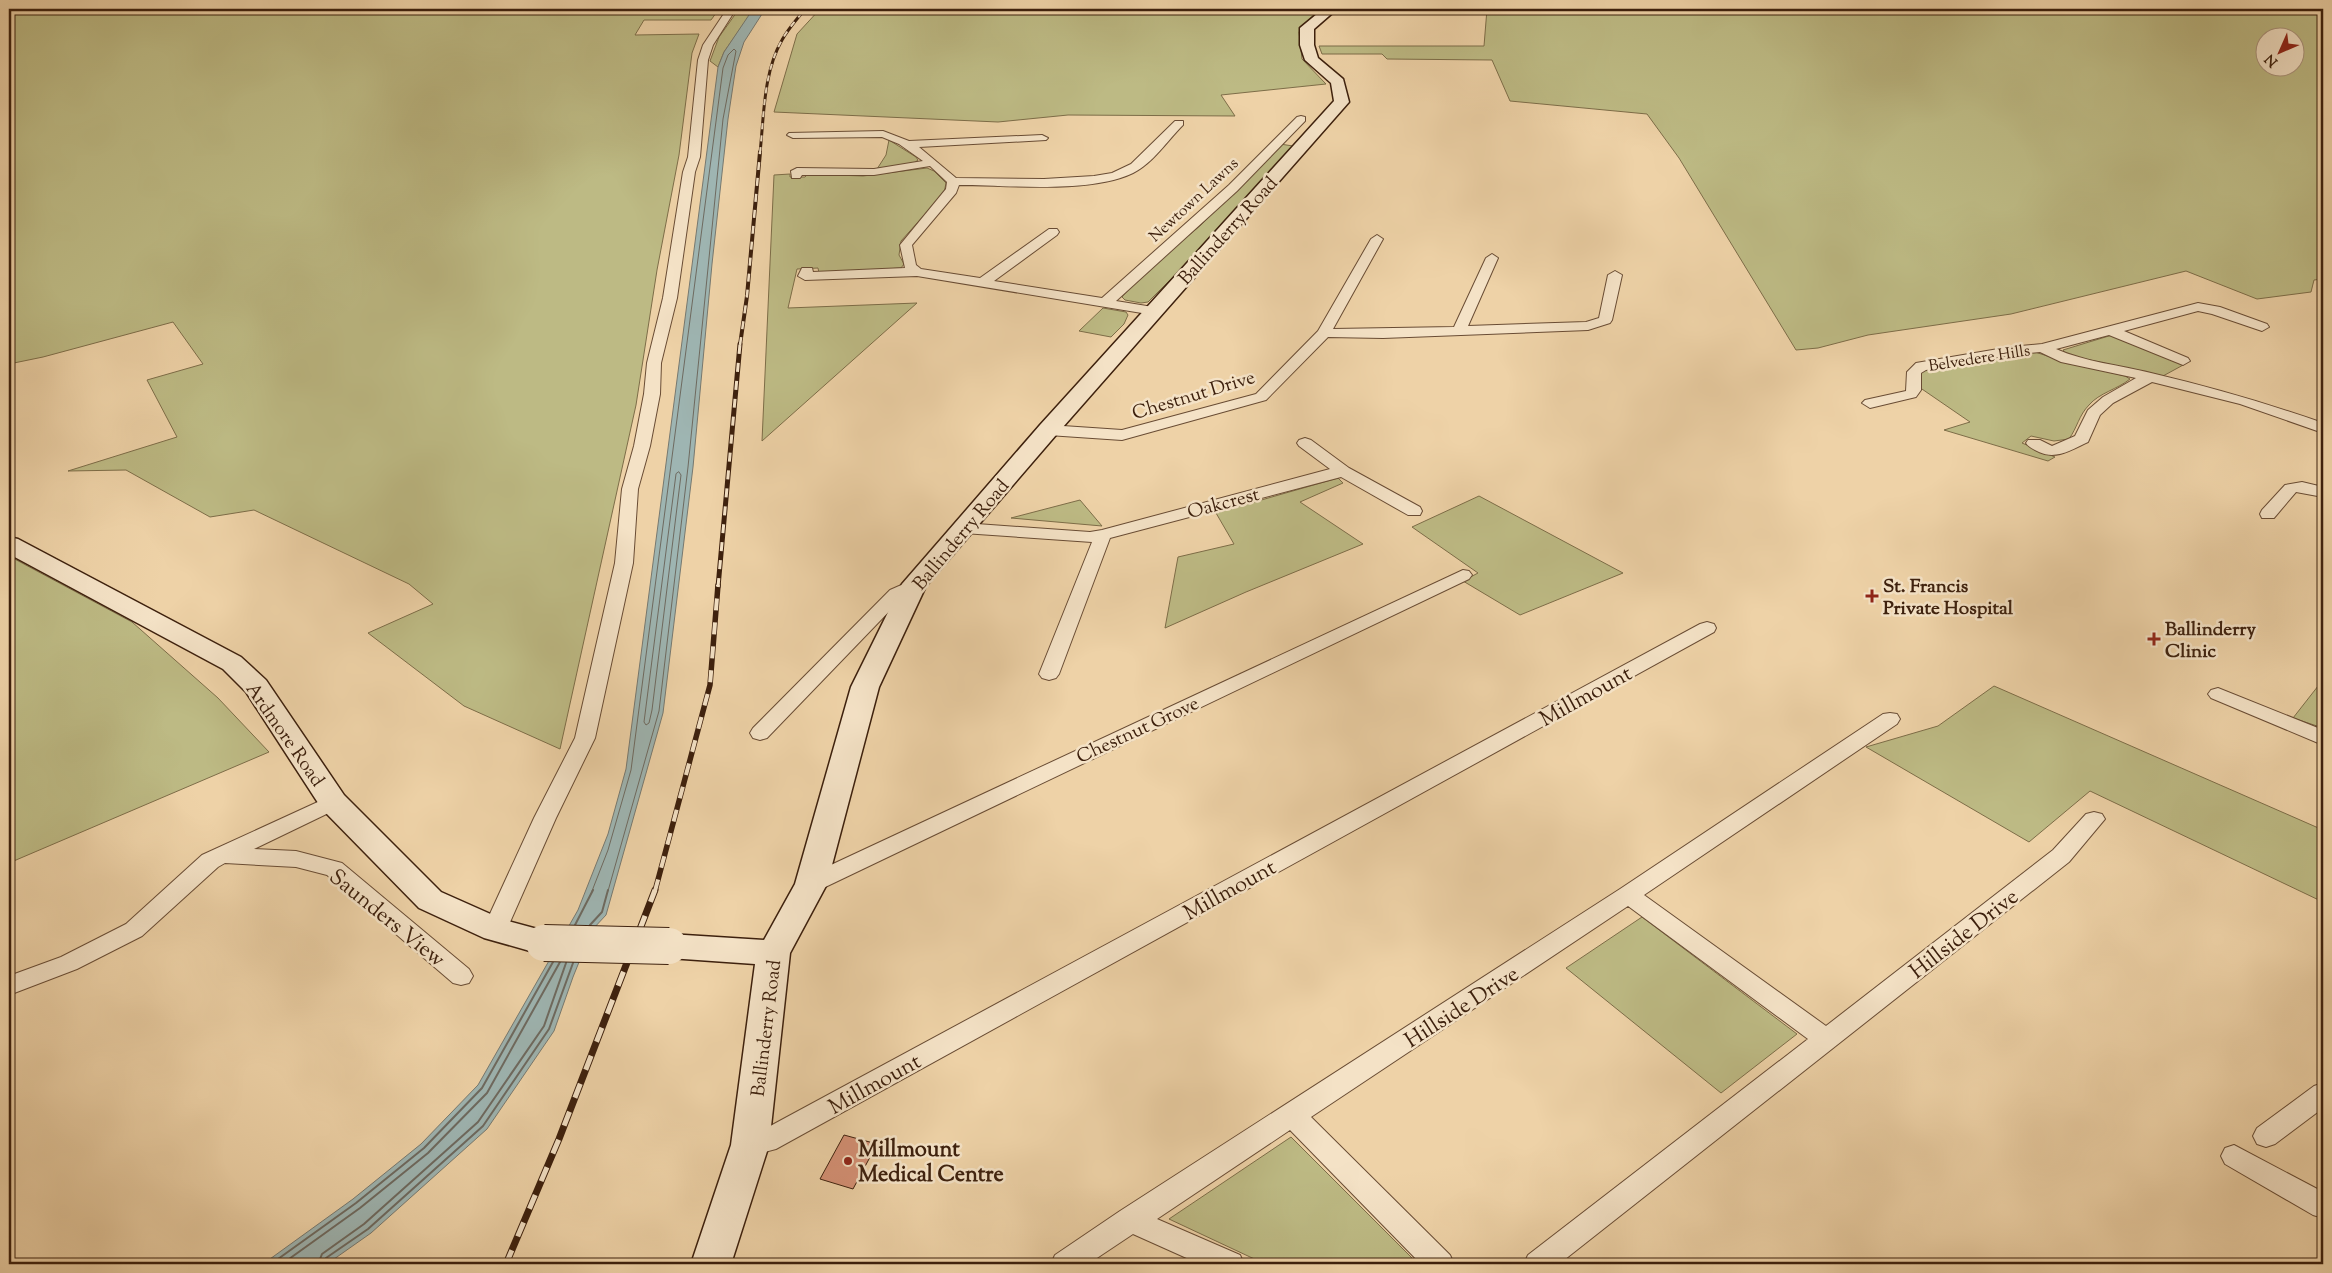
<svg xmlns="http://www.w3.org/2000/svg" width="2332" height="1273" viewBox="0 0 2332 1273" font-family="'Sorts Mill Goudy',serif">
  <style>
    .green { fill: #bdba84; stroke: #7d6d48; fill-rule: evenodd }
    .water { fill: #9eb5b2; stroke: #777970 }
    .lines { fill: none; stroke-linecap: round; stroke-linejoin: round }
    .shore-far1 { stroke: #6e6a60; stroke-width: 1 }
    .shore { stroke: #6e6a60; stroke-width: 2 }
    .building { fill: #d69176; stroke: #3d200d }
    .street-casing { stroke: #694c34; stroke-width: 2 }
    .secondary-casing { stroke: #3d200d; stroke-width: 3 }
    .street { fill: #f4e2c6; fill-rule: evenodd }
    .secondary { fill: #f4e2c6; fill-rule: evenodd }
    .rail-far4-casing { stroke: #3d200d; stroke-width: 3 }
    .rail-far3-casing { stroke: #3d200d; stroke-width: 4 }
    .rail-far2-casing { stroke: #3d200d; stroke-width: 5 }
    .rail-far1-casing { stroke: #3d200d; stroke-width: 5.5 }
    .rail-casing { stroke: #3d200d; stroke-width: 7 }
    .rail-far4 { stroke: #f4e2c6; stroke-width: 2; stroke-dasharray: 6; stroke-linecap: butt }
    .rail-far3 { stroke: #f4e2c6; stroke-width: 2.5; stroke-dasharray: 8; stroke-linecap: butt }
    .rail-far2 { stroke: #f4e2c6; stroke-width: 3; stroke-dasharray: 9; stroke-linecap: butt }
    .rail-far1 { stroke: #f4e2c6; stroke-width: 4; stroke-dasharray: 12; stroke-linecap: butt }
    .rail { stroke: #f4e2c6; stroke-width: 5; stroke-dasharray: 15; stroke-linecap: butt }
    .secondary-bridge-casing { stroke: #3d200d; stroke-width: 38; stroke-linecap: butt }
    .secondary-bridge { stroke: #f4e2c6; stroke-width: 36 }
    .poi-dot { fill: #8f2418; stroke: #f4e2c6; stroke-width: 2 }
    .labels { text-anchor: middle; stroke-width: 5; stroke-linejoin: round; paint-order: stroke }
    .far-street-label { font-size: 16px; fill: #3d200d; stroke: #f4e2c6 }
    .street-label { font-size: 19px; fill: #3d200d; stroke: #f4e2c6 }
    .poi-label { font-size: 19px; font-weight: bold; fill: #3d200d; stroke: #f4e2c6; text-anchor: start }
    .near-street-label { font-size: 22px; fill: #3d200d; stroke: #f4e2c6 }
    .near-poi-label { font-size: 22px; font-weight: bold; fill: #3d200d; stroke: #f4e2c6; text-anchor: start }
  </style>
  <rect width="100%" height="100%" fill="#eed2a7"/>
  <filter id="stains"><feTurbulence type="fractalNoise" baseFrequency=".004" numOctaves="4"/><feColorMatrix values="0 0 0 0 .2 0 0 0 0 .09 0 0 0 0 .02 0 0 0 .5 -.17"/></filter>
  <radialGradient id="worn" r=".72"><stop offset=".6" stop-color="#630" stop-opacity="0"/><stop offset="1" stop-color="#630" stop-opacity=".3"/></radialGradient>
  <path class="green" d="M 9,9 L 719,9 L 711,20 L 644,20 L 635,35 L 699,34 L 692,53 L 679,155 L 657,270 L 636,405 L 560,749 L 464,706 L 368,633 L 433,604 L 409,584 L 254,510 L 210,517 L 126,470 L 68,471 L 177,437 L 147,380 L 203,364 L 173,322 L 43,357 L 9,364 Z
    M 739,9 L 754,9 L 724,52 L 718,67 L 710,61 L 719,37 Z
    M 820,9 L 1321,9 L 1306,22 L 1299,32 L 1302,59 L 1326,84 L 1221,95 L 1235,116 L 1068,115 L 998,122 L 774,112 L 797,34 Z
    M 1487,9 L 2323,9 L 2323,253 L 2320,254 L 2323,256 L 2323,279 L 2314,280 L 2311,292 L 2257,299 L 2186,271 L 2011,314 L 1868,335 L 1818,348 L 1796,350 L 1679,158 L 1647,114 L 1510,101 L 1492,60 L 1387,59 L 1382,54 L 1322,54 L 1319,46 L 1484,46 ZM 2264,38 L 2294,38 L 2294,68 L 2264,68 Z
    M 889,140 L 916,157 L 918,160 L 914,163 L 877,169 L 886,155 Z
    M 1280,144 L 1293,146 L 1176,274 L 1148,302 L 1141,303 L 1125,300 L 1122,297 L 1139,277 L 1201,225 Z
    M 927,168 L 934,171 L 946,183 L 944,193 L 901,241 L 899,255 L 904,264 L 901,268 L 819,273 L 818,268 L 797,269 L 788,308 L 917,303 L 762,441 L 774,175 L 790,174 L 790,177 L 805,177 L 808,174 L 863,176 Z
    M 1103,308 L 1126,312 L 1128,315 L 1124,324 L 1111,337 L 1079,331 Z
    M 2112,335 L 2185,364 L 2163,376 L 2067,355 L 2063,350 Z
    M 2026,352 L 2035,352 L 2063,361 L 2125,376 L 2130,379 C 2118,389 2099,393 2089,405 C 2079,415 2077,428 2069,439 L 2054,441 L 2031,436 L 2022,443 L 2055,457 L 2048,461 L 1944,430 L 1970,422 L 1919,387 L 1920,370 Z
    M 1338,478 L 1343,483 L 1300,502 L 1363,544 L 1246,592 L 1165,628 L 1178,557 L 1234,544 L 1216,513 Z
    M 1479,496 L 1623,573 L 1520,615 L 1463,581 L 1478,573 L 1412,527 Z
    M 1080,500 L 1102,526 L 1011,518 Z
    M 9,556 L 132,622 L 218,698 L 269,752 L 9,863 Z
    M 2322,681 L 2323,682 L 2323,728 L 2293,718 Z
    M 1994,686 L 2323,830 L 2323,902 L 2090,791 L 2029,842 L 1866,747 L 1938,726 Z
    M 1642,917 L 1797,1034 L 1721,1093 L 1566,968 Z
    M 1291,1137 L 1418,1264 L 1265,1264 L 1169,1219 Z"/>
  <path class="water" d="M 753,9 L 768,9 L 762,14 L 744,42 L 736,66 L 728,119 L 712,264 L 693,467 L 663,713 L 606,915 L 592,930 L 573,977 L 554,1031 L 487,1129 L 371,1233 L 327,1264 L 263,1264 L 353,1199 L 421,1144 L 478,1085 L 578,910 L 608,834 L 626,769 L 718,67 L 724,52 Z"/>
  <g class="lines">
    <path class="shore-far1" d="M 679,472 L 681,475 L 652,710 L 649,723 L 646,725 L 644,722 L 676,474 Z
      M 592,891 L 608,850 L 631,770 L 723,68 L 728,55 L 734,49 L 736,51 L 723,119 L 688,467 L 659,711 L 608,891"/>
    <path class="shore" d="M 575,925 L 593,890
      M 590,925 L 602,912 L 608,890
      M 271,1264 L 356,1203 L 424,1148 L 482,1088 L 553,962
      M 282,1264 L 360,1208 L 428,1153 L 487,1093 L 560,962
      M 318,1264 L 322,1254 L 364,1224 L 478,1122 L 544,1026 L 566,963
      M 325,1264 L 326,1258 L 368,1229 L 483,1126 L 549,1029 L 573,963"/>
  </g>
  <path class="building" d="M 844,1135 L 877,1144 L 853,1189 L 820,1179 Z"/>
  <g class="lines">
    <defs>
      <path id="street" d="M 727,9 L 736,9 L 713,45 L 708,60 L 700,157 L 695,172 L 677,298 L 661,363 L 660,394 L 650,446 L 638,489 L 633,563 L 595,738 L 556,818 L 507,929 L 503,935 L 495,938 L 487,935 L 483,929 L 534,818 L 575,738 L 615,563 L 622,489 L 634,446 L 644,394 L 647,363 L 663,298 L 683,172 L 688,157 L 698,60 L 703,45 Z
        M 1301,116 L 1305,117 L 1305,121 L 1237,191 L 1116,301 L 1159,308 L 1161,311 L 1159,314 L 1154,315 L 917,276 L 805,280 L 798,276 L 802,268 L 812,268 L 813,272 L 905,268 L 900,245 L 946,189 L 947,182 L 930,166 L 874,175 L 802,175 L 800,178 L 792,178 L 791,171 L 797,168 L 874,169 L 923,161 L 899,144 L 882,137 L 793,138 L 787,135 L 789,133 L 883,131 L 909,141 L 1042,135 L 1048,138 L 1046,140 L 919,147 L 956,178 L 1044,179 L 1094,176 L 1112,173 L 1131,164 L 1175,121 L 1183,121 L 1183,125 C 1167,141 1153,163 1133,173 C 1090,194 1007,185 959,185 L 956,193 L 912,245 L 916,265 L 921,269 L 980,278 L 1049,229 L 1057,229 L 1059,232 L 1057,235 L 994,281 L 1102,298 L 1229,185 L 1297,117 Z
        M 1377,235 L 1383,239 L 1333,329 L 1454,327 L 1486,258 L 1492,254 L 1498,258 L 1468,326 L 1586,322 L 1599,318 L 1608,275 L 1615,271 L 1622,275 L 1612,320 L 1610,323 L 1588,330 L 1383,338 L 1328,337 L 1266,400 L 1122,440 L 1048,435 L 1042,433 L 1040,430 L 1042,427 L 1048,425 L 1122,430 L 1256,394 L 1318,331 L 1371,239 Z
        M 2198,303 L 2220,307 L 2267,324 L 2269,327 L 2262,331 L 2212,314 L 2198,311 L 2124,331 L 2188,358 L 2190,361 L 2183,365 L 2109,335 L 2056,349 C 2085,362 2120,365 2151,373 C 2210,387 2266,403 2323,423 L 2323,433 L 2240,404 L 2152,382 L 2113,403 L 2100,415 L 2088,442 C 2071,450 2056,460 2039,452 C 2034,449 2029,448 2026,443 L 2028,440 L 2040,440 L 2052,446 L 2075,436 L 2088,410 L 2103,397 L 2136,378 L 2061,362 L 2040,352 L 2010,355 L 1926,370 L 1921,373 L 1921,390 L 1916,397 L 1870,408 L 1862,403 L 1865,400 L 1906,391 L 1907,372 L 1916,363 L 2010,347 L 2042,344 Z
        M 1305,438 L 1311,440 L 1349,468 L 1420,507 L 1422,511 L 1420,515 L 1408,515 L 1341,477 L 1110,538 L 1059,674 L 1056,678 L 1049,680 L 1042,678 L 1039,674 L 1092,542 L 963,533 L 957,532 L 954,528 L 957,524 L 963,523 L 1090,532 L 1102,530 L 1330,469 L 1299,446 L 1297,443 L 1299,440 Z
        M 2302,482 L 2323,487 L 2323,497 L 2296,492 L 2274,518 L 2262,518 L 2260,514 L 2262,510 L 2285,485 Z
        M 1463,570 L 1469,571 L 1472,575 L 1469,579 L 819,890 L 811,892 L 803,890 L 800,884 L 803,878 Z
        M 915,579 L 921,580 L 924,584 L 921,588 L 902,598 L 767,738 L 760,740 L 753,738 L 750,733 L 753,728 L 890,590 Z
        M 1707,622 L 1714,624 L 1716,628 L 1714,632 L 776,1149 L 750,1156 L 741,1153 L 737,1145 L 741,1137 L 761,1131 L 1700,624 Z
        M 2218,688 L 2323,730 L 2323,745 L 2211,698 L 2208,694 L 2211,690 Z
        M 1890,713 L 1897,714 L 1900,719 L 1897,724 L 1644,895 L 1826,1026 L 2053,850 L 2086,814 L 2094,812 L 2102,814 L 2105,819 L 2069,862 L 1559,1264 L 1524,1264 L 1528,1255 L 1808,1039 L 1628,906 L 1311,1117 L 1450,1255 L 1454,1264 L 1421,1264 L 1290,1130 L 1157,1219 L 1240,1255 L 1244,1264 L 1200,1264 L 1133,1234 L 1088,1264 L 1051,1264 L 1055,1255 L 1120,1211 L 1620,889 L 1883,714 Z
        M 333,795 L 341,797 L 344,802 L 341,807 L 254,849 L 296,851 L 342,863 L 469,969 L 473,976 L 469,983 L 461,985 L 453,983 L 327,875 L 296,867 L 225,863 L 218,867 L 142,936 L 77,969 L 9,995 L 9,976 L 61,957 L 126,924 L 202,855 Z
        M 2323,1083 L 2323,1108 L 2275,1144 L 2266,1147 L 2257,1144 L 2253,1136 L 2257,1128 L 2314,1086 Z
        M 2234,1145 L 2323,1192 L 2323,1218 L 2313,1215 L 2225,1164 L 2221,1156 L 2225,1148 Z"/>
      <path id="secondary" d="M 1323,9 L 1337,9 L 1314,29 L 1314,45 L 1318,58 L 1343,79 L 1349,102 L 1056,435 L 926,586 L 879,687 L 827,884 L 790,953 L 769,1145 L 731,1264 L 691,1264 L 731,1145 L 755,964 L 669,958 L 657,955 L 653,946 L 657,937 L 669,934 L 764,940 L 795,884 L 851,687 L 902,584 L 1040,425 L 1334,101 L 1331,83 L 1305,60 L 1300,45 L 1300,28 Z
        M 9,537 L 18,539 L 241,657 L 266,680 L 344,795 L 441,892 L 504,920 L 556,934 L 560,943 L 556,952 L 544,955 L 484,938 L 419,908 L 322,809 L 246,692 L 223,669 L 9,554 Z"/>
    </defs>
    <use href="#street" class="street-casing"/>
    <use href="#secondary" class="secondary-casing"/>
    <use href="#street" class="street"/>
    <use href="#secondary" class="secondary"/>
    <defs>
      <path id="rail-far4" d="M 760,153 C 764,117 763,73 782,40 C 788,29 797,19 805,9"/>
      <path id="rail-far3" d="M 740,345 L 747,296 L 760,152"/>
      <path id="rail-far2" d="M 718,587 L 740,344"/>
      <path id="rail-far1" d="M 655,891 L 710,685 L 718,585"/>
      <path id="rail" d="M 506,1264 L 559,1139 L 655,890"/>
    </defs>
    <use href="#rail-far4" class="rail-far4-casing"/>
    <use href="#rail-far3" class="rail-far3-casing"/>
    <use href="#rail-far2" class="rail-far2-casing"/>
    <use href="#rail-far1" class="rail-far1-casing"/>
    <use href="#rail" class="rail-casing"/>
    <use href="#rail-far4" class="rail-far4"/>
    <use href="#rail-far3" class="rail-far3"/>
    <use href="#rail-far2" class="rail-far2"/>
    <use href="#rail-far1" class="rail-far1"/>
    <use href="#rail" class="rail"/>
    <defs>
      <path id="secondary-bridge" d="M 544,943 L 669,946"/>
    </defs>
    <use href="#secondary-bridge" class="secondary-bridge-casing"/>
    <use href="#secondary-bridge" class="secondary-bridge"/>
  </g>
  <g class="poi-dot">
    <path d="M1869.5 588.5h5v5h5v5h-5v5h-5v-5h-5v-5h5z"/>
    <path d="M2151.5 631.5h5v5h5v5h-5v5h-5v-5h-5v-5h5z"/>
    <circle cx="848" cy="1161" r="5"/>
  </g>
  <g class="labels">
    <g class="far-street-label">
      <text transform="translate(1193 199) rotate(-43)" y="6">Newtown Lawns</text>
      <text transform="translate(1979 357) rotate(-9)" y="6">Belvedere Hills</text>
    </g>
    <g class="street-label">
      <text transform="translate(1227 230) rotate(-48)" y="7">Ballinderry Road</text>
      <text transform="translate(1193 394) rotate(-17)" y="7">Chestnut Drive</text>
      <text transform="translate(1223 502) rotate(-15)" y="7">Oakcrest</text>
      <text transform="translate(960 534) rotate(-50)" y="7">Ballinderry Road</text>
      <text transform="translate(1137 729) rotate(-25)" y="7">Chestnut Grove</text>
      <text transform="translate(286 734) rotate(55)" y="7">Ardmore Road</text>
      <text transform="translate(765 1028) rotate(-83)" y="7">Ballinderry Road</text>
    </g>
    <g class="poi-label">
      <text x="1883" y="592">St. Francis<tspan x="1883" dy="22">Private Hospital</tspan></text>
      <text x="2165" y="635">Ballinderry<tspan x="2165" dy="22">Clinic</tspan></text>
    </g>
    <g class="near-street-label">
      <text transform="translate(1585 695) rotate(-29)" y="8">Millmount</text>
      <text transform="translate(1229 889) rotate(-29)" y="8">Millmount</text>
      <text transform="translate(388 917) rotate(39)" y="8">Saunders View</text>
      <text transform="translate(1963 933) rotate(-38)" y="8">Hillside Drive</text>
      <text transform="translate(1461 1006) rotate(-33)" y="8">Hillside Drive</text>
      <text transform="translate(874 1083) rotate(-29)" y="8">Millmount</text>
    </g>
    <g class="near-poi-label">
      <text x="858" y="1156">Millmount<tspan x="858" dy="25">Medical Centre</tspan></text>
    </g>
  </g>
  <rect width="2332" height="1273" fill="none" stroke="#eed2a7" stroke-width="30"/>
  <rect x="10" y="10" width="2312" height="1253" fill="none" stroke="#3d200d" stroke-width="2.5"/>
  <rect x="15" y="15" width="2302" height="1243" fill="none" stroke="#3d200d"/>
  <g transform="translate(2280 52) rotate(225)"><circle r="24" fill="#f4e2c6" stroke="#ab947c"/>
  <path d="M0-4L9 19L0 12L-9 19Z" fill="#8f2418"/>
  <text y="-8" font-size="14" font-weight="bold" text-anchor="middle" fill="#3d200d">N</text>
  </g>
  <rect width="100%" height="100%" filter="url(#stains)"/>
  <rect width="100%" height="100%" fill="url(#worn)"/>
</svg>
